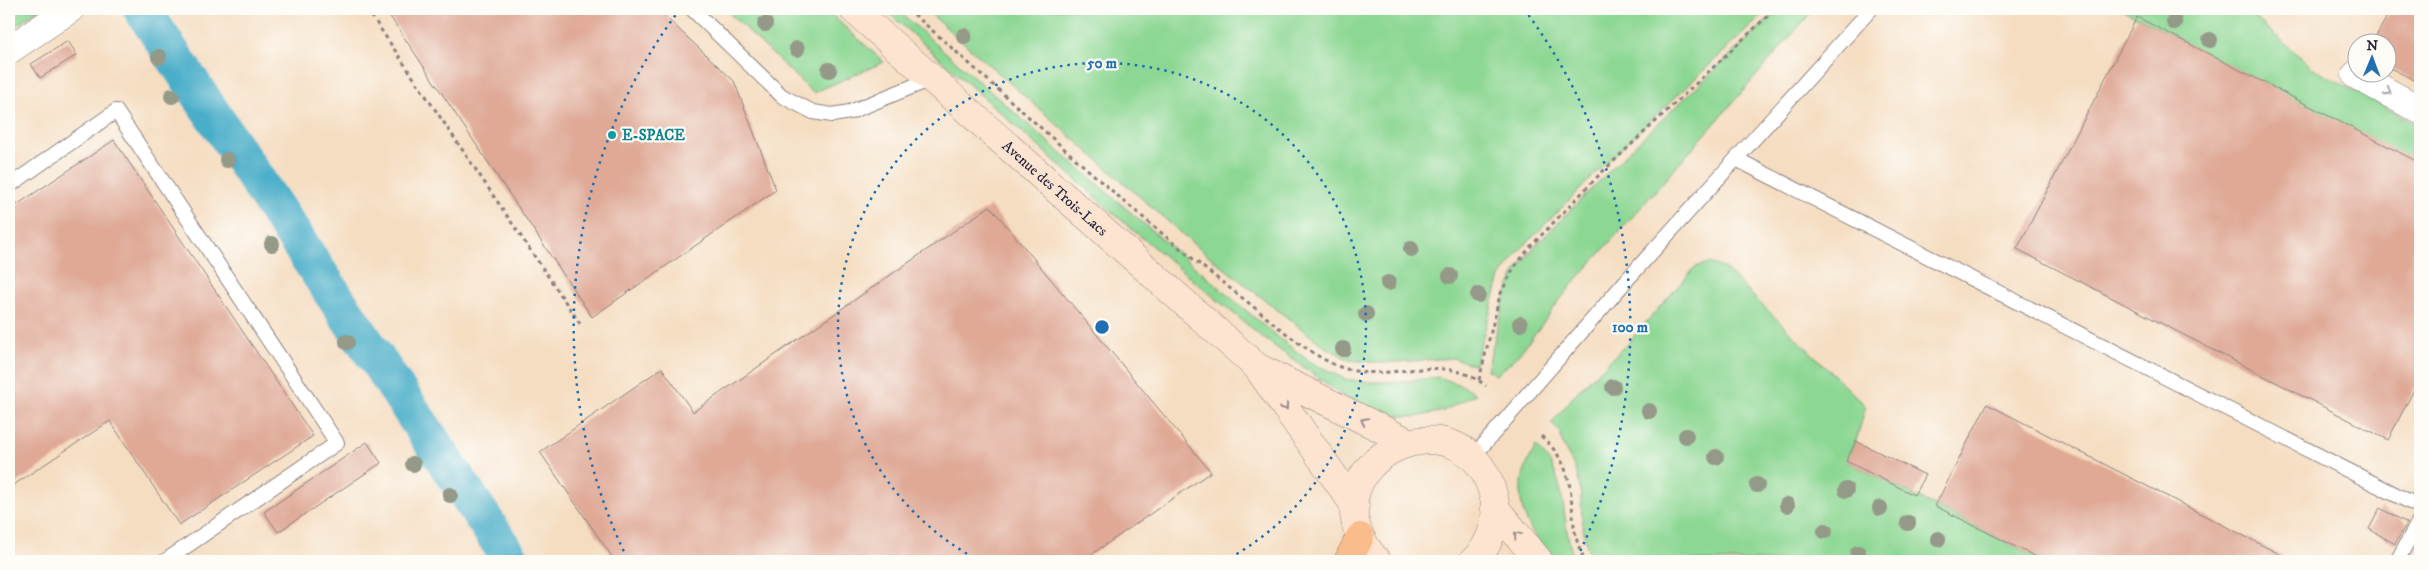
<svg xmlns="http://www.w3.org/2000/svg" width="2429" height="570" viewBox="0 0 2429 570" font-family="'IM FELL DW Pica',serif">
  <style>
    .green { fill: #8cd793; stroke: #577c67 }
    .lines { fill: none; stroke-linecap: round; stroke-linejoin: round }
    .canal { stroke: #4aaec9; stroke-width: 38 }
    .building { fill: #dfa996 }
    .lane-casing { stroke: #8c807e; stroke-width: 16 }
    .street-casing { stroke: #8c807e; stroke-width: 29 }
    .secondary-casing { stroke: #8c807e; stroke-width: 29 }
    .highway-casing { stroke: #8c807e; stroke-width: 29 }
    .path { stroke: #8c807e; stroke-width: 3; stroke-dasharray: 4 4; stroke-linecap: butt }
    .lane { stroke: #fff; stroke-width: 14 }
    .street { stroke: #fff; stroke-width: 28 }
    .secondary { stroke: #fde4d1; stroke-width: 28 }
    .highway { stroke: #fabc8b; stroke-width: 28 }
    .tree { fill: #959988 }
    .oneway { stroke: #9c9ca7 }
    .oneway2 { stroke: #9a8d8e }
    .ring { fill: none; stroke: #1f6fb2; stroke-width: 2.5; stroke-dasharray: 2.5 5 }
    .culture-dot { fill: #0f9aa8; stroke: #fdfcf7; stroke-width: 2 }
    .labels { text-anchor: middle; stroke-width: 4.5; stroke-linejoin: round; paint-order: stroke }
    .culture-label { font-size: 15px; font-weight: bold; fill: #0d838f; stroke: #fdfcf7; text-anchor: start }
    .street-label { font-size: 15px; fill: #22223b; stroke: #fdfcf7 }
    .centre { fill: #1f6fb2; stroke: #fdfcf7; stroke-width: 2.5 }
    .ring-label { font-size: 15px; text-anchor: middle; font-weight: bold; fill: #1f6fb2; stroke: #fdfcf7; stroke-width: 4.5; stroke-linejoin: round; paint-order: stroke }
  </style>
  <rect width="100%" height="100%" fill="#fdfcf7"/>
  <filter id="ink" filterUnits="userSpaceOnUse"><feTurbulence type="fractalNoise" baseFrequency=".02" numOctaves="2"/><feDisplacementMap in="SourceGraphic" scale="10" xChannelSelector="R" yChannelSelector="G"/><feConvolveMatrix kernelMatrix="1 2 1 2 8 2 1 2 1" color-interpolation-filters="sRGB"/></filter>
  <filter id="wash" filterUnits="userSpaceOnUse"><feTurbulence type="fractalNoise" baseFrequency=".0096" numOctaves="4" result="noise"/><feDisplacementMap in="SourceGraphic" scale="20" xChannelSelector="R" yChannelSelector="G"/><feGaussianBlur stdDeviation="1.12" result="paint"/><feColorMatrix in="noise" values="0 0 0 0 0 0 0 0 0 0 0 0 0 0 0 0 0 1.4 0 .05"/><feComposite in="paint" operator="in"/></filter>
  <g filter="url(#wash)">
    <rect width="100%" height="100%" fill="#f5ddc1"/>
    <path class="green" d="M 9,9 L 41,9 L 9,30 Z
      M 725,9 L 825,9 L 884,62 L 813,93 Z
      M 884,9 L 896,9 L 1062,154 L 1269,330 L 1309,361 L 1345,379 L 1365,382 L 1400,382 L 1439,377 L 1468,388 L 1476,394 L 1443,411 L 1416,417 L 1387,415 L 1346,398 L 1262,337 L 1128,226 Z
      M 925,9 L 1769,9 L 1609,160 L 1518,252 L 1500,277 L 1475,364 L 1469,364 L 1455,358 L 1382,363 L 1349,360 L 1321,344 L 1196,246 Z
      M 1779,9 L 1814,9 C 1734,102 1653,194 1571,286 C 1545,316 1528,351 1496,375 L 1487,370 L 1504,300 L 1516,271 L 1535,246 L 1632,148 Z
      M 2122,9 L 2245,9 L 2313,68 L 2420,126 L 2420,165 Z
      M 1709,263 L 1724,268 L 1866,406 L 1856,441 L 1846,461 L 2044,561 L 1595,561 C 1576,537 1586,500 1576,471 C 1570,455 1562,451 1560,432 L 1551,424 L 1577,392 L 1627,344 L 1695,267 Z
      M 1536,446 C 1571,478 1559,522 1575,561 L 1555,561 C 1521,523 1508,495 1536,446 Z"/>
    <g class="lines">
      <path class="canal" d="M 142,9 L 512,561"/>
    </g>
    <g id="blocks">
      <path class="building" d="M 385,9 L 657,9 L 734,81 L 776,190 L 592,317 Z
        M 2391,9 L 2420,9 L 2420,83 L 2386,66 L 2386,42 L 2373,42 Z
        M 2137,17 L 2420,163 L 2420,378 L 2388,440 L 2017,249 Z
        M 68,41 L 77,55 L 40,78 L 31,64 Z
        M 114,140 L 313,436 L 179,525 L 110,421 L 9,488 L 9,210 Z
        M 990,206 L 1211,472 L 1082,561 L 615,561 L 540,452 L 662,368 L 693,412 Z
        M 1987,404 L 2293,561 L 2044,561 L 1935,506 Z
        M 1856,441 L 1925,475 L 1914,495 L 1846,461 Z
        M 367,442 L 381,463 L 278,532 L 264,512 Z
        M 2380,508 L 2407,523 L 2395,544 L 2369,529 Z"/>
    </g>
  </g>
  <g filter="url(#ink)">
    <use href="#blocks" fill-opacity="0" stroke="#8c807e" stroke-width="1"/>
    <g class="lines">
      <defs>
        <path id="lane" d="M 692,9 L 782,96 L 813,112 L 832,115 L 850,112 L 931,79
          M 1736,159 L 2420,507
          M 9,186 L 116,111 L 337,443 L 165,561
          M 1472,458 L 1625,282 L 1871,9
          M 2397,561 L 2420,519"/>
        <path id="street" d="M 9,50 L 70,9
          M 2356,75 L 2420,110"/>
        <g id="secondary">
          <path id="s1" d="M 853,9 L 1257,367 L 1355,506"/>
          <path d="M 1259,368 L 1408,442"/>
          <path d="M 1495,508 L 1539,561"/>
          <path d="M 1377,561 C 1290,464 1472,377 1495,503 C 1498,523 1488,549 1473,561"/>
        </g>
        <path id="highway" d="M 1348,561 L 1360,537"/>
      </defs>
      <use href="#lane" class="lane-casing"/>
      <use href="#street" class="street-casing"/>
      <use href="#secondary" class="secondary-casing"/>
      <use href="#highway" class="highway-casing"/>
      <path class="path" d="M 367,9 L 581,325
        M 908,9 C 1016,104 1122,205 1236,293 C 1265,315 1301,349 1333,364 C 1386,389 1438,347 1486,386
        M 1479,380 L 1500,295 L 1513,269 L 1531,246 L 1601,173 L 1775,9
        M 1541,436 C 1587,476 1561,517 1585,561"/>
      <use href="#lane" class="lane"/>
      <use href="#street" class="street"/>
      <use href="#secondary" class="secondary"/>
      <use href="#highway" class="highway"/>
    </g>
    <g class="tree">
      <circle cx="2174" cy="22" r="8"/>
      <circle cx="765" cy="24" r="8"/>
      <circle cx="964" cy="36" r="8"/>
      <circle cx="2210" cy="40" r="8"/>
      <circle cx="797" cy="49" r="8"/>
      <circle cx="159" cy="57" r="8"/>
      <circle cx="829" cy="70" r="8"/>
      <circle cx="172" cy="96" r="8"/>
      <circle cx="227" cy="160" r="8"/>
      <circle cx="272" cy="244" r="8"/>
      <circle cx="1411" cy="249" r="8"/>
      <circle cx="1450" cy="276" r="8"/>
      <circle cx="1388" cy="283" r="8"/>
      <circle cx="1478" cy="295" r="8"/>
      <circle cx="1366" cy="314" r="8"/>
      <circle cx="1520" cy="324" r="8"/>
      <circle cx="347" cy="342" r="8"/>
      <circle cx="1343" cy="349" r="8"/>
      <circle cx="1613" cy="387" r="8"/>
      <circle cx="1649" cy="411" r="8"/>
      <circle cx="1686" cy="436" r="8"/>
      <circle cx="1716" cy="457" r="8"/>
      <circle cx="413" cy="464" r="8"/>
      <circle cx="1757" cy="485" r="8"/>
      <circle cx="1846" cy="490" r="8"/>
      <circle cx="450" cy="495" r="8"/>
      <circle cx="1787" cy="505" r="8"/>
      <circle cx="1880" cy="508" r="8"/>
      <circle cx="1908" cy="523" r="8"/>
      <circle cx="1825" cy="531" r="8"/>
      <circle cx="1938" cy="539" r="8"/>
      <circle cx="1858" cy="553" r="8"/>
    </g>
    <defs><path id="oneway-chevron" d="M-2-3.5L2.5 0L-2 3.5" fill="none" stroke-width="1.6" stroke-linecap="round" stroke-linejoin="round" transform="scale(1.25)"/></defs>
    <use class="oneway" href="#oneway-chevron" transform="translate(2388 92) rotate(29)"/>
    <g class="oneway2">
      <use href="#oneway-chevron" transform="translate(1285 407) rotate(55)"/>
      <use href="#oneway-chevron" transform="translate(1364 421) rotate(-153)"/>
      <use href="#oneway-chevron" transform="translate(1517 535) rotate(-130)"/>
    </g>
  </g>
  <g class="ring">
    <path d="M980 561A264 264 0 1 1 1224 561"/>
    <path d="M627 558A528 528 0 0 1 680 9M1524 9A528 528 0 0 1 1577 558"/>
  </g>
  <circle class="culture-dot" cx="612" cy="135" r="5"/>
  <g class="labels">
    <g class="culture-label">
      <text x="622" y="140">E-SPACE</text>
    </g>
    <g class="street-label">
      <text dy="5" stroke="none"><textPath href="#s1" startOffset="270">Avenue des Trois-Lacs</textPath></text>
    </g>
  </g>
  <circle cx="1102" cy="327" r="8" class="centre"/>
  <g class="ring-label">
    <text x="1102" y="68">50 m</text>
    <text x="1630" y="332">100 m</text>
  </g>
  <rect width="2429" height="570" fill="none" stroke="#fdfcf7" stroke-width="30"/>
  <g transform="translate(2372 58) rotate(1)"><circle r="24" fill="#fdfcf7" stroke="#a5a5ac"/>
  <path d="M0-4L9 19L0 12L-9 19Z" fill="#1f6fb2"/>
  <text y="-8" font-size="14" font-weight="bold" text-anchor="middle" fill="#22223b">N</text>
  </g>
</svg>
